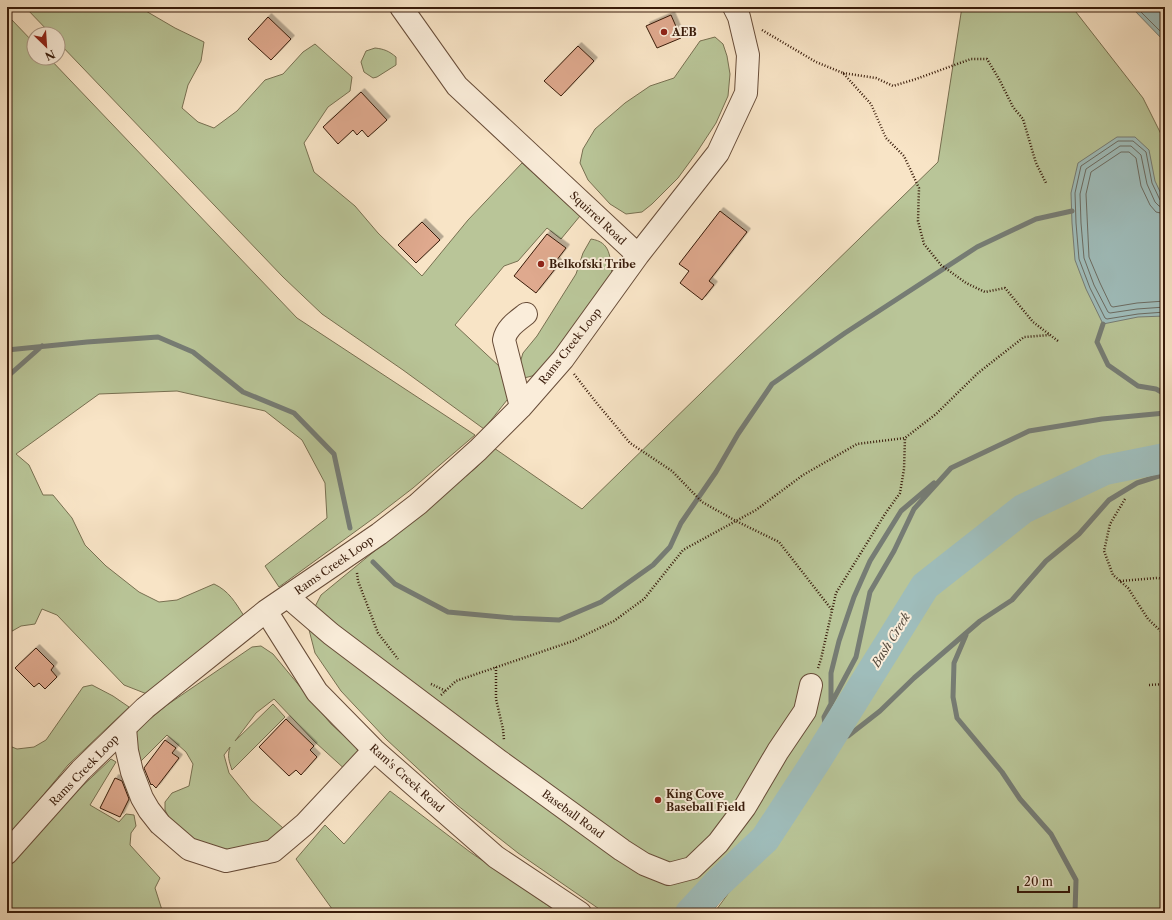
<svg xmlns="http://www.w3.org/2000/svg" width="1172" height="920" viewBox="0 0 1172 920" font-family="'Libre Caslon Text',serif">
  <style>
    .green { fill: #b9c598; stroke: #787051 }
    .water { fill: #9fbdbb; stroke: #767c74 }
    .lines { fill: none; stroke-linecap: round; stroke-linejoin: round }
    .shore { stroke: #6c6c62; stroke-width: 1 }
    .stream { stroke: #767c74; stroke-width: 5 }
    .river { stroke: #9fbdbb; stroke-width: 30 }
    .building { fill: #dfa98e; stroke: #381b0a; filter: url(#shadow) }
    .minor-casing { stroke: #684d39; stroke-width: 24 }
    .path { stroke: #381b0a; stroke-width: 2.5; stroke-dasharray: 1 2; stroke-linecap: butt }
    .minor { stroke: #faedda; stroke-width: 22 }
    .poi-dot { fill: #8f2418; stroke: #faedda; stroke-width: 1.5 }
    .labels { text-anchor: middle; stroke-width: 4; stroke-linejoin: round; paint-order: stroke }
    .poi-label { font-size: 11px; font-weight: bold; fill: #381b0a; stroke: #faedda; text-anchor: start }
    .street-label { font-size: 11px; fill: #381b0a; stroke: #faedda }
    .water-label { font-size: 12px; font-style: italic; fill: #574c3f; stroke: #faedda }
  </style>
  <defs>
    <filter id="shadow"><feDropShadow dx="3.5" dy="-3.5" stdDeviation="0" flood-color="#0004"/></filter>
  </defs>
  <rect width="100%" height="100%" fill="#f8e4c6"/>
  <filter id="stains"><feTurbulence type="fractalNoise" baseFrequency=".005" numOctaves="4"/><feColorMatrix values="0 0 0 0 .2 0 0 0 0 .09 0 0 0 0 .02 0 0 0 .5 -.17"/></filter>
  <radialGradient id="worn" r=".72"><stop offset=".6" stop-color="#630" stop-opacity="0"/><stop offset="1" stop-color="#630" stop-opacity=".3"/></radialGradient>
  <path class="green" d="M 25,7 L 139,7 L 175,28 L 204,42 L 201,61 L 188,85 L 182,108 L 198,122 L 214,128 L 237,111 L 265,80 L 283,74 L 303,52 L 315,44 L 352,77 L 350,91 L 328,107 L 304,143 L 314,172 L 355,206 L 378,233 L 422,276 L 468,220 L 522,163 L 580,216 L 561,239 L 547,228 L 518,261 L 504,266 L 455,325 L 500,367 L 511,395 L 484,429 L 403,370 L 322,314 L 283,277 L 58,42 L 58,34 L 51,34 Z
    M 962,7 L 1072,7 L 1143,98 L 1165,142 L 1165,913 L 714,913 L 741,876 L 711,913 L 605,913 L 518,853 L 457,805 L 386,739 L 341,691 L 315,653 L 307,622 L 321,595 L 477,467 L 494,448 L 582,509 L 938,162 Z
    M 7,12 L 11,19 L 34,43 L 34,58 L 49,58 L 297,318 L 475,435 L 413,488 L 378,515 L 279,587 L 265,566 L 327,518 L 325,483 L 302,440 L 265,411 L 177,391 L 99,394 L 16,454 L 29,465 L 43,495 L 53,495 L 72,518 L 85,545 L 106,566 L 139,592 L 159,602 L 177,600 L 214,584 C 229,591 235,602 244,616 L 147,694 L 124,685 L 57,615 L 42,609 L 35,624 L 21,626 L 7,634 Z
    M 715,37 L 723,44 L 727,56 L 730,74 L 728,96 L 716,123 L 697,152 L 678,178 L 652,204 L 642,212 L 626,214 L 610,204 L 588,180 L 580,163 L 583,149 L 595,129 L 625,103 L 650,86 L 674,78 L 700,41 Z
    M 375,48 C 384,49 389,51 396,57 L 396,65 L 377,77 L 373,78 L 364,72 L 361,62 L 366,51 Z
    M 591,239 C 611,242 610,257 612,275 L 552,359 L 532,376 L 524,378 L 519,366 L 523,353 L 537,336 L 576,274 L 583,253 Z
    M 261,646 L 273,654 L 331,724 L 355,746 L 362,758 L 348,772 L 315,742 L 274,699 L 256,713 L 235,741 L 273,704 L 285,717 L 232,770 C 229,761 227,756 230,747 L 224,755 L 229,773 L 251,800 L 291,835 L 237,855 L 190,844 L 170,820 L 165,810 L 165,802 L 172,793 L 189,786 L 193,764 L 186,752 L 167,735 L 141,761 L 137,755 L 135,737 L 138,729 L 167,705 L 252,647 Z
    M 92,685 L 113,696 L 129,707 L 68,765 L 7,839 L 7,745 L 17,749 L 34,747 L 46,740 L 83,687 Z
    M 111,759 L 116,762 L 90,805 L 119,822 L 126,814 L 134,815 L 136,826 L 131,833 L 130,845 L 160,878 L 155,888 L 162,910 L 158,913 L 7,913 L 7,870 L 35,836 L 76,792 Z
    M 390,791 L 470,852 L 559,913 L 335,913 L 296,859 L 325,825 L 344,844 Z"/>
  <path class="water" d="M 1131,7 L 1165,7 L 1165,42 L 1133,9 Z
    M 1117,137 L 1135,137 L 1149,150 L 1155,181 L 1165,202 L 1165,316 L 1138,317 L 1103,324 L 1086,289 L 1075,260 L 1072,223 L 1071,193 L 1078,163 Z"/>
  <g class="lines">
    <path class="shore" d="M 1136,7 L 1165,36
      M 1165,203 L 1160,200 L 1152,183 L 1146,152 L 1133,141 L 1118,141 L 1081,166 L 1075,193 L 1076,223 L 1079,259 L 1090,288 L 1105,318 L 1107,319 L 1138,314 L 1165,312
      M 1165,208 L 1159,206 L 1155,202 L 1147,184 L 1141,155 L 1131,146 L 1120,146 L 1086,169 L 1080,194 L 1081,223 L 1084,258 L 1094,285 L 1108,312 L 1110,313 L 1137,309 L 1165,307
      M 1165,214 L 1156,212 L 1150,205 L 1141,186 L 1136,158 L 1129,152 L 1121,152 L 1091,172 L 1086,194 L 1089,257 L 1100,283 L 1111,306 L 1113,307 L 1137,303 L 1165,301"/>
    <path class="stream" d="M 1103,324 L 1097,342 L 1108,365 L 1138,386 L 1156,389 L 1165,394
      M 7,350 L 87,342 L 158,337 L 193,352 L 243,392 L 294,413 L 334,454 L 350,528
      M 7,377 L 42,346
      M 1165,413 L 1102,419 L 1029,431 L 951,468 L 914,509 L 894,551 L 870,592 L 856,657 L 824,717 L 828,743 L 848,736 L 880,711 L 914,678 L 980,621 L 1012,600 L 1046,561 L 1079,534 L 1109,500 L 1137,483 L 1165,474
      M 373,562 L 395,584 L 448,612 L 513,618 L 559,620 L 601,602 L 653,565 L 670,547 L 681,523 L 716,472 L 738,434 L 772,384 L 845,333 L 977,247 L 1036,219 L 1072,211
      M 966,635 L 954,663 L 953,697 L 957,718 L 1002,772 L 1020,799 L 1051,834 L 1076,880 L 1075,913
      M 831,704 L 831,673 L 839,641 L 854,597 L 870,561 L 901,511 L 934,483"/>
    <path class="river" d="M 690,913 L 717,884 L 765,839 L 816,761 L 925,586 L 1023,509 L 1105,470 L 1165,458"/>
  </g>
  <path class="building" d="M 671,15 L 681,38 L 657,48 L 646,26 Z
    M 268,17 L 291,39 L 271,60 L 248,39 Z
    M 578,46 L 594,61 L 561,96 L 544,81 Z
    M 361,92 L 387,120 L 368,137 L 362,130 L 357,135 L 353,130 L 338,144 L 323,127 Z
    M 720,211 L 747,232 L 709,281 L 714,285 L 702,300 L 680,283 L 689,271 L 679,264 Z
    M 422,222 L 440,240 L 416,263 L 398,245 Z
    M 547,234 L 566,248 L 556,261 L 559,264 L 536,293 L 514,276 Z
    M 36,648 L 54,666 L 51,670 L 57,677 L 45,689 L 39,683 L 34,687 L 15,668 Z
    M 286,719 L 314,746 L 310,750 L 317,757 L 301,775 L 296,770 L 289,776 L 259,747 Z
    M 165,740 L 176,748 L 172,753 L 179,758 L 156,788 L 152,784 L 151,785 L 144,768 Z
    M 115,778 L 122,781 L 129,799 L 120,817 L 100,808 Z"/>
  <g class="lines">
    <defs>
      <path id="minor" d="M 401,7 L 457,86 L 638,255
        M 521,407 L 504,340 C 506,328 517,321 526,314
        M 288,597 L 331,634 L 498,760 L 622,850 L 644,864 L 669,874 L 692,868 L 718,843 L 745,807 L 778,751 L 805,711 L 811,685
        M 266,611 L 317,692 L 374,750 L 496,857 L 580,913
        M 125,728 L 127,751 L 132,772 L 142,798 L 149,810 L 160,824 L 189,849 L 226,861 L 273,851 L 305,824 L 374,750
        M 7,853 L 81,770 L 145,708 L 266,611 L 379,534 L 418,504 L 478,450 L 521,407 L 563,359 L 638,255 L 718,153 L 746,93 L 748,55 L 739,17 L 734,7"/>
    </defs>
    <use href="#minor" class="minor-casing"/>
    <path class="path" d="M 762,30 L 816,62 L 843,73 L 871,104 L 886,138 L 904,156 L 919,188 L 918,221 L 924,244 L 941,265 L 966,283 L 985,292 L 1005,288 L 1033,322 L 1058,341
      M 843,73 L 876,78 L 893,86 L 916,79 L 971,59 L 987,59 L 999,79 L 1013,107 L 1023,119 L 1036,163 L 1046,183
      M 574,374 L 595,401 L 630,443 L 672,471 L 702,502 L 736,521 L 779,542 L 832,610
      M 1125,499 L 1110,524 L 1104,551 L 1113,575 L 1128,588 L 1148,619 L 1165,635
      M 357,573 L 358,581 L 378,633 L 398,659
      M 1120,581 L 1157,578 L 1165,579
      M 496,667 L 496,699 L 503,729 L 504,740
      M 818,668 L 821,659 L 836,593 L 885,514 L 900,493 L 904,469 L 905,438
      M 431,684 L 446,691
      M 1149,685 L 1165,684
      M 441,695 L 456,681 L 573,641 L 614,621 L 644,599 L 683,550 L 756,510 L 803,475 L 857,444 L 905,438 L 936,414 L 978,373 L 1024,337 L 1049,335"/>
    <use href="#minor" class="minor"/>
  </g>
  <g class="poi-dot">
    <circle cx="664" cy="32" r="4"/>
    <circle cx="541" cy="264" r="4"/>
    <circle cx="658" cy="800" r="4"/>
  </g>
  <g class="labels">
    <g class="poi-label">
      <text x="672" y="36">AEB</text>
      <text x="549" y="268">Belkofski Tribe</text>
      <text x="666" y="798">King Cove<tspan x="666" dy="13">Baseball Field</tspan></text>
    </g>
    <g class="street-label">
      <text transform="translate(598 218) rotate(43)" y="4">Squirrel Road</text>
      <text transform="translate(570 346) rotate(-52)" y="4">Rams Creek Loop</text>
      <text transform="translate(334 565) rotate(-35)" y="4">Rams Creek Loop</text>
      <text transform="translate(84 770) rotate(-46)" y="4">Rams Creek Loop</text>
      <text transform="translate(407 778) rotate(42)" y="4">Ram's Creek Road</text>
      <text transform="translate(573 814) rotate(36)" y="4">Baseball Road</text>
    </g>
    <g class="water-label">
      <text transform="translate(891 640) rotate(-58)" y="4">Bash Creek</text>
    </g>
  </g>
  <rect width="1172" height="920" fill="none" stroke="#f8e4c6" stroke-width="24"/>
  <rect x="8" y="8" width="1156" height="904" fill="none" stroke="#381b0a" stroke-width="2"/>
  <rect x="12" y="12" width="1148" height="896" fill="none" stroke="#381b0a"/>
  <g transform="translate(46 46) rotate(155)"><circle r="19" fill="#faedda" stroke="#ac9987"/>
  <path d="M0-3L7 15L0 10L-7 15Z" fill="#8f2418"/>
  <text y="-6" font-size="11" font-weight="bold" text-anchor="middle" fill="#381b0a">N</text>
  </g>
  <path d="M1018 886v6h51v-6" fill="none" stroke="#381b0a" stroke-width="2"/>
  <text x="1024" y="886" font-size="12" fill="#381b0a" stroke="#faedda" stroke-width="3" paint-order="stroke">20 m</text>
  <rect width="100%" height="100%" filter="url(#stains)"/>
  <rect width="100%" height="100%" fill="url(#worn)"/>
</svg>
